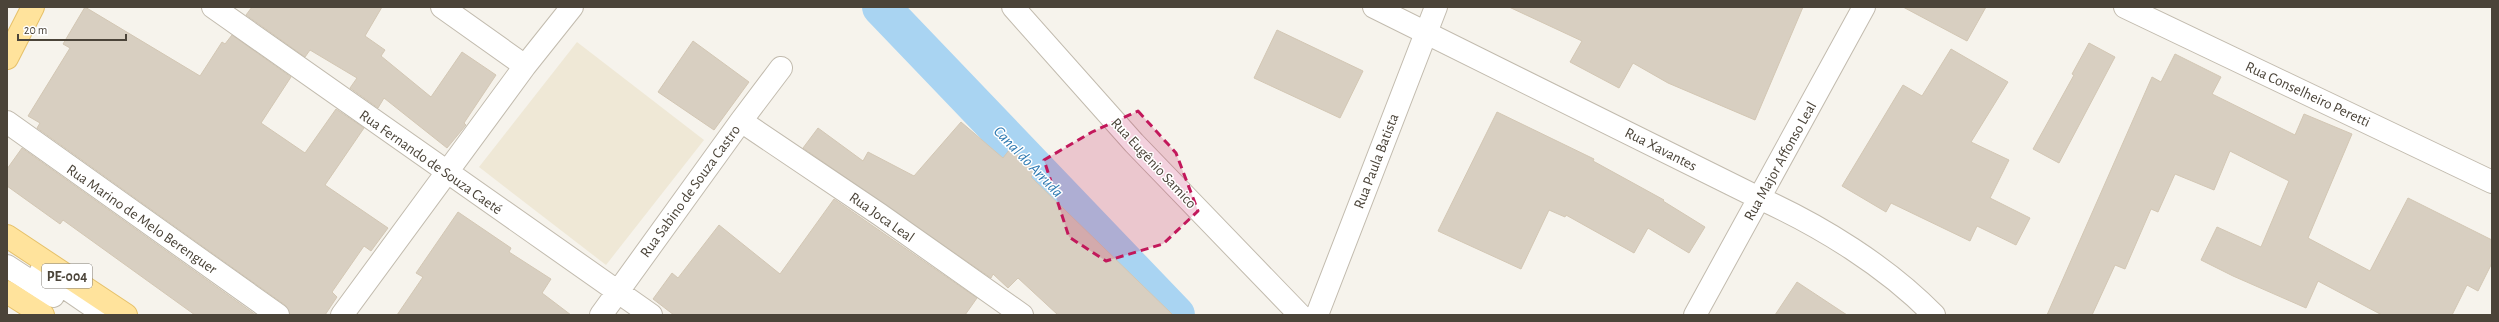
<svg xmlns="http://www.w3.org/2000/svg" width="2499" height="322" viewBox="0 0 2499 322" font-family="'Alegreya Sans',sans-serif">
  <style>
    .education { fill: #efe8d6 }
    .lines { fill: none; stroke-linecap: round; stroke-linejoin: round }
    .canal { stroke: #a9d4f2; stroke-width: 38 }
    .building { fill: #d8cfc1; stroke: #d3c7b4 }
    .minor-casing { stroke: #c2bbae; stroke-width: 24 }
    .major-casing { stroke: #e6c16a; stroke-width: 24 }
    .minor { stroke: #fff; stroke-width: 22 }
    .major { stroke: #ffe39c; stroke-width: 22 }
    .marked { fill: #c2185b; fill-opacity: 0.2; stroke: #c2185b; stroke-width: 3; stroke-dasharray: 8 5; stroke-linejoin: round }
    .labels { text-anchor: middle; stroke-width: 3; stroke-linejoin: round; paint-order: stroke }
    .shield { fill: #fff; stroke: #817c74; stroke-width: 1 }
    .shield-label { font-size: 14px; font-weight: bold; fill: #4b4439 }
    .street-label { font-size: 15px; fill: #4b4439; stroke: #fff }
    .water-label { font-size: 16px; font-style: italic; fill: #2e7ab2; stroke: #fff }
  </style>
  <rect width="100%" height="100%" fill="#f6f3ec"/>
  <path class="education" d="M 577,42 L 704,140 L 606,265 L 479,167 Z"/>
  <g class="lines">
    <path class="canal" d="M 881,7 L 1176,315"/>
  </g>
  <path class="building" d="M 85,7 L 200,76 L 222,42 L 225,44 L 232,35 L 291,77 L 261,123 L 305,153 L 336,109 L 364,128 L 325,185 L 388,228 L 371,251 L 364,246 L 332,292 L 337,297 L 325,315 L 290,315 L 285,305 L 37,128 L 40,123 L 28,116 L 70,48 L 63,44 Z
    M 252,7 L 382,7 L 365,36 L 385,50 L 381,56 L 431,97 L 462,52 L 496,75 L 464,123 L 466,125 L 447,148 L 384,98 L 378,108 L 350,88 L 357,78 L 310,50 L 305,57 L 246,15 Z
    M 1509,7 L 1803,7 L 1755,120 L 1668,83 L 1633,63 L 1619,88 L 1570,62 L 1582,41 Z
    M 1903,7 L 1986,7 L 1967,41 Z
    M 1277,30 L 1363,71 L 1340,118 L 1254,78 Z
    M 693,41 L 749,82 L 714,130 L 658,92 Z
    M 2089,43 L 2115,57 L 2059,163 L 2033,149 L 2074,75 L 2072,74 Z
    M 1951,49 L 2008,82 L 1971,142 L 2009,160 L 1990,198 L 2030,218 L 2016,245 L 1977,226 L 1970,241 L 1891,203 L 1886,212 L 1842,186 L 1903,85 L 1922,96 Z
    M 2175,54 L 2221,77 L 2212,94 L 2295,135 L 2304,114 L 2352,134 L 2308,238 L 2370,271 L 2408,198 L 2492,240 L 2492,263 L 2478,291 L 2467,285 L 2452,315 L 2382,315 L 2318,281 L 2306,308 L 2233,276 L 2201,260 L 2217,227 L 2261,247 L 2289,181 L 2230,151 L 2214,190 L 2175,174 L 2158,212 L 2151,209 L 2125,269 L 2115,265 L 2092,315 L 2047,315 L 2152,77 L 2161,82 Z
    M 1497,112 L 1594,159 L 1593,161 L 1664,200 L 1663,201 L 1705,227 L 1689,253 L 1648,228 L 1634,253 L 1566,215 L 1565,217 L 1549,210 L 1521,269 L 1438,231 Z
    M 961,122 L 1003,158 L 1010,149 L 1036,171 L 1031,177 L 1173,315 L 1058,315 L 1018,278 L 1008,288 L 993,274 L 991,278 L 803,148 L 818,128 L 863,161 L 868,152 L 914,176 Z
    M 22,148 L 256,315 L 195,315 L 63,220 L 60,224 L 7,186 L 7,169 Z
    M 834,199 L 977,298 L 965,315 L 674,315 L 653,299 L 672,273 L 678,278 L 719,225 L 780,274 Z
    M 458,212 L 511,248 L 509,252 L 551,279 L 542,293 L 571,315 L 397,315 L 423,277 L 416,273 Z
    M 1797,282 L 1847,315 L 1775,315 Z"/>
  <g class="lines">
    <defs>
      <path id="minor" d="M 213,7 L 651,315
        M 442,7 L 525,66
        M 1013,7 L 1134,143 L 1300,315
        M 1374,7 L 1759,198 C 1821,226 1886,266 1934,315
        M 2125,7 L 2492,182
        M 741,121 L 879,214 L 1022,315
        M 7,122 L 278,315
        M 7,266 L 53,296
        M 41,271 L 105,315
        M 342,315 L 525,66 L 572,7
        M 601,315 L 741,121 L 781,68
        M 1317,315 L 1436,7
        M 1695,315 L 1864,7"/>
      <path id="major" d="M 7,58 L 33,7
        M 7,236 L 126,315
        M 7,292 L 43,315"/>
    </defs>
    <use href="#minor" class="minor-casing"/>
    <use href="#major" class="major-casing"/>
    <use href="#minor" class="minor"/>
    <use href="#major" class="major"/>
  </g>
  <path class="marked" d="M 1138,111 L 1176,153 L 1198,211 L 1163,244 L 1106,261 L 1069,237 L 1044,160 L 1092,132 Z"/>
  <g class="labels">
    <rect class="shield" x="42" y="264" width="50" height="24" rx="3"/>
    <g class="shield-label">
      <text x="67" y="281">PE-004</text>
    </g>
    <g class="street-label">
      <text transform="translate(2308 94) rotate(25)" y="5">Rua Conselheiro Peretti</text>
      <text transform="translate(1661 149) rotate(27)" y="5">Rua Xavantes</text>
      <text transform="translate(1376 161) rotate(-69)" y="5">Rua Paula Batista</text>
      <text transform="translate(1780 161) rotate(-61)" y="5">Rua Major Affonso Leal</text>
      <text transform="translate(431 162) rotate(35)" y="5">Rua Fernando de Souza Caeté</text>
      <text transform="translate(1154 163) rotate(47)" y="5">Rua Eugênio Samico</text>
      <text transform="translate(690 191) rotate(-54)" y="5">Rua Sabino de Souza Castro</text>
      <text transform="translate(882 217) rotate(35)" y="5">Rua Joca Leal</text>
      <text transform="translate(142 219) rotate(35)" y="5">Rua Marino de Melo Berenguer</text>
    </g>
    <g class="water-label">
      <text transform="translate(1029 161) rotate(46)" y="6">Canal do Arruda</text>
    </g>
  </g>
  <rect width="2499" height="322" fill="none" stroke="#4b4439" stroke-width="16"/>
  <path d="M18 34v6h108v-6" fill="none" stroke="#4b4439" stroke-width="2"/>
  <text x="24" y="34" font-size="12" fill="#4b4439" stroke="#ffffff" stroke-width="3" paint-order="stroke">20 m</text>
</svg>
